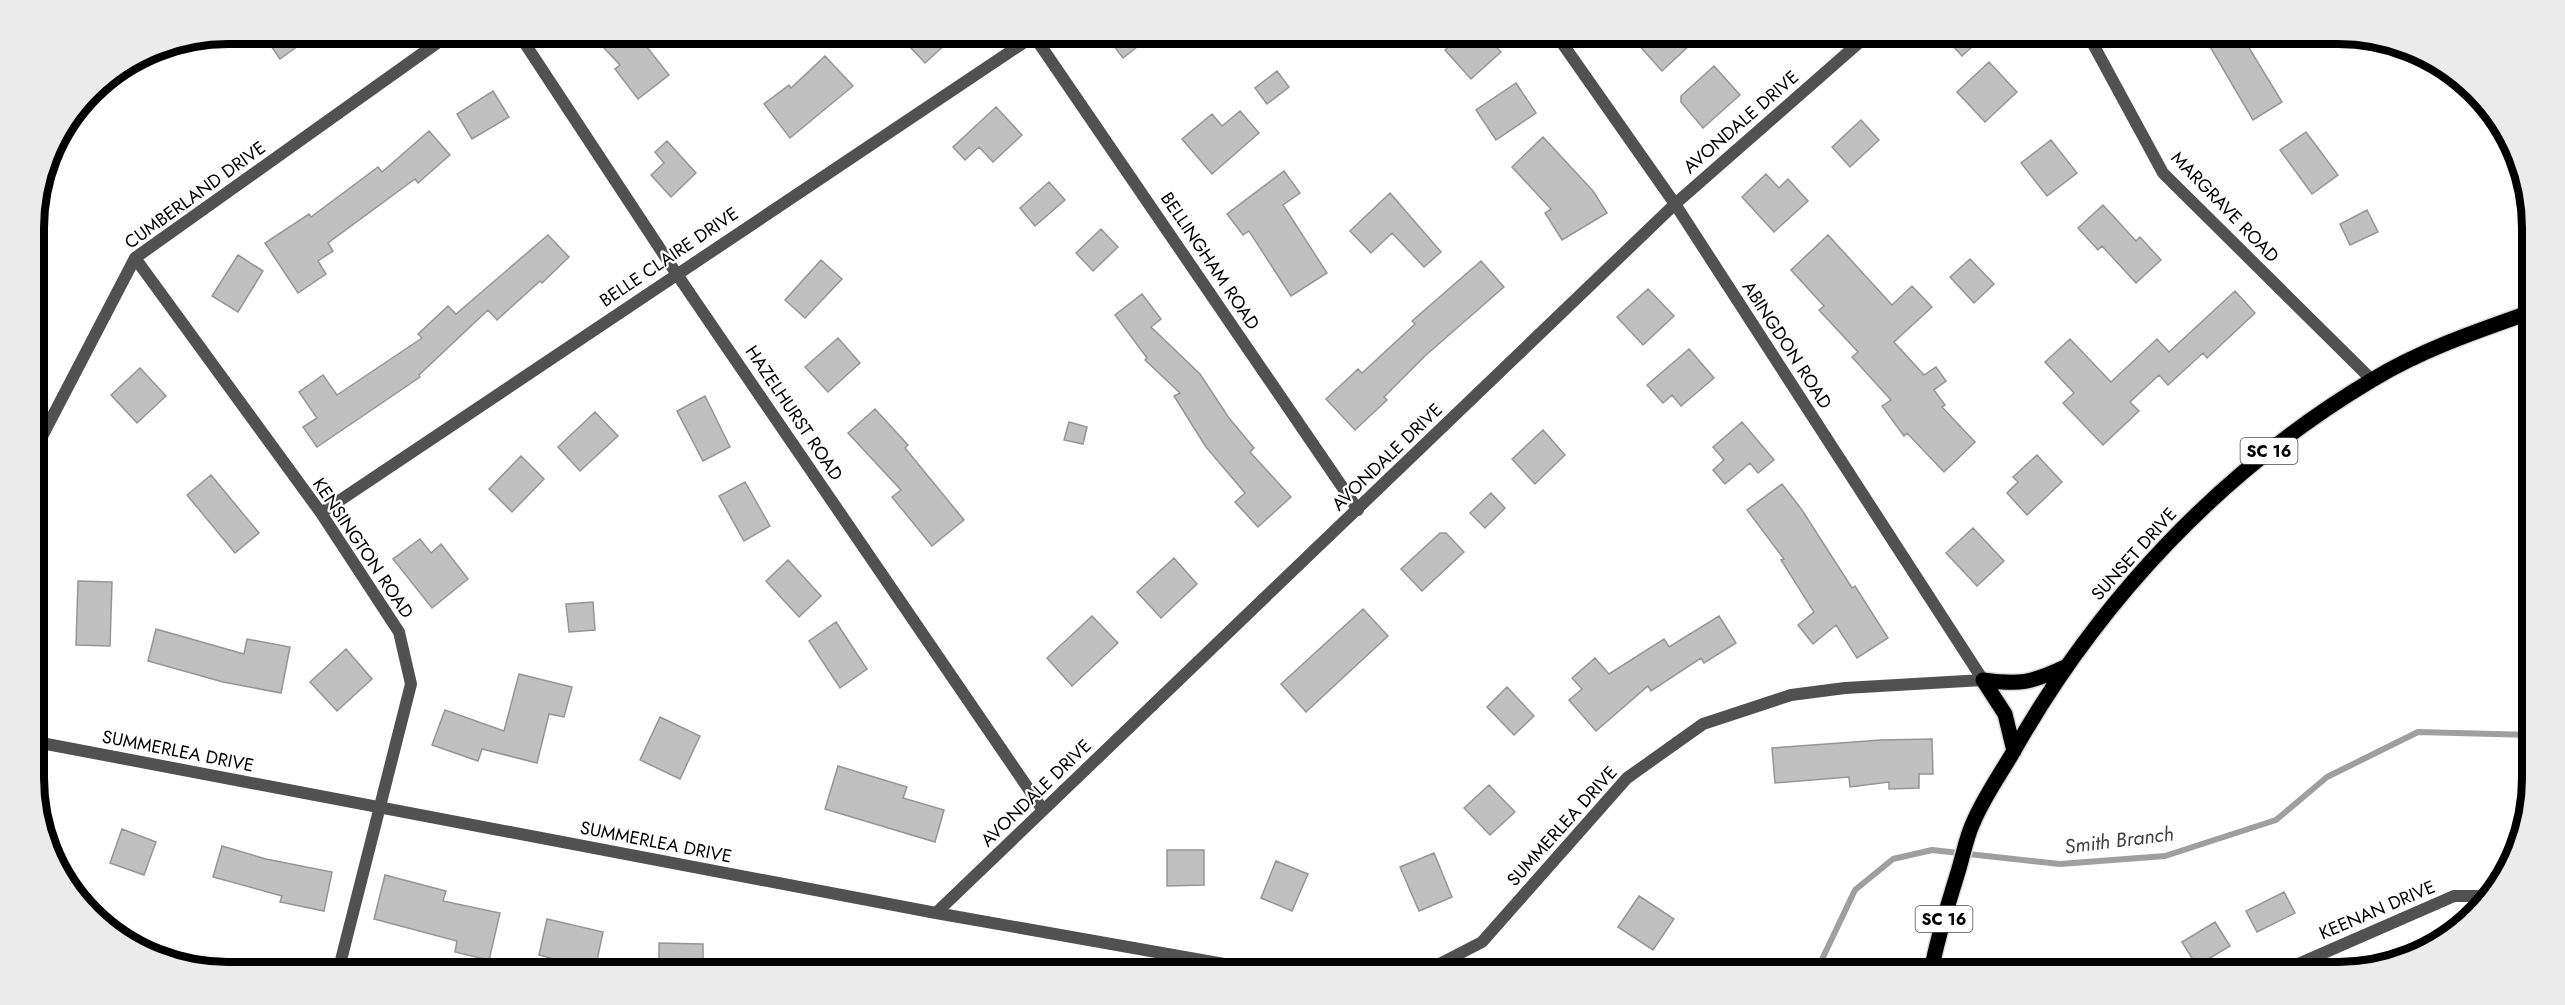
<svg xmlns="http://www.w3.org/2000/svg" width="2565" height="1005" viewBox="0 0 2565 1005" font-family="Jost,sans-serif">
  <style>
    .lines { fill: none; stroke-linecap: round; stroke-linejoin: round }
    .stream { stroke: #9f9f9f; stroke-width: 6 }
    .building { fill: #c0c0c0; stroke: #959595; stroke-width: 1.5 }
    .primary-casing { stroke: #dbdbdb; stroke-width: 18 }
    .minor { stroke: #515151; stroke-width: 12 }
    .primary { stroke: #000; stroke-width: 15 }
    .labels { text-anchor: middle; stroke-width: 4.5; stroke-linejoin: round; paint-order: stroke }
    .shield { fill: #fff; stroke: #4c4c4c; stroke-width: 1.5 }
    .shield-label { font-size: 16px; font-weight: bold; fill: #000 }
    .street-label { font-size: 18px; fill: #000; stroke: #fff }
    .water-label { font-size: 20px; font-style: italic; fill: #404040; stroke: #fff }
    .rim { fill: none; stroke: #000; stroke-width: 8 }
  </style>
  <rect width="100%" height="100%" fill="#fff"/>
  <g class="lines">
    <path class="stream" d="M 1816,972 L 1855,890 L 1893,859 L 1932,850 L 2060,864 L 2165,856 L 2276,820 L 2327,777 L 2418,732 L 2532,735"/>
  </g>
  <path class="building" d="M 262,33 L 316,33 L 280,59 Z
    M 590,33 L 636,33 L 669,75 L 638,99 L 615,69 L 620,65 Z
    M 897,33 L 939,33 L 947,43 L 925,63 Z
    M 1104,33 L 1155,33 L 1123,58 Z
    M 1464,33 L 1483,33 L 1501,52 L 1471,79 L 1445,50 Z
    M 1648,33 L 1682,33 L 1692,43 L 1662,71 L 1637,43 Z
    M 1941,33 L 1987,33 L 1962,56 Z
    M 2202,33 L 2240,33 L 2282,102 L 2253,120 Z
    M 825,56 L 853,86 L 790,138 L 764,104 L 789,85 L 791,88 Z
    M 1989,62 L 2017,92 L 1985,122 L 1957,92 Z
    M 1714,66 L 1740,95 L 1703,128 L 1681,102 L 1681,96 Z
    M 1277,71 L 1289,87 L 1267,104 L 1255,88 Z
    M 1516,83 L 1536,113 L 1496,140 L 1476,110 Z
    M 493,91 L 509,117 L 472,139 L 457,114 Z
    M 996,107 L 1022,135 L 993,162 L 979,147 L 965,160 L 953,147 Z
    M 1240,111 L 1259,133 L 1212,174 L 1182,139 L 1212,114 L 1222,126 Z
    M 1861,120 L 1879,140 L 1850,167 L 1832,147 Z
    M 429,131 L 450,155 L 418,183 L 415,179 L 328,243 L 333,251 L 318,261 L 326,274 L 298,293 L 265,243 L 309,214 L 311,217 L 378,167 L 382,172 Z
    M 2306,132 L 2338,175 L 2312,194 L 2280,150 Z
    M 1543,137 L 1593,191 L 1607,213 L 1562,240 L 1545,213 L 1551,209 L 1512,167 Z
    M 2051,140 L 2077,173 L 2047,196 L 2021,163 Z
    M 667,141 L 696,173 L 671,197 L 651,175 L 664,163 L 655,152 Z
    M 1284,171 L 1300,193 L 1283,205 L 1327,273 L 1291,296 L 1249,231 L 1243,235 L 1227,214 Z
    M 1766,174 L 1779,188 L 1788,179 L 1808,201 L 1774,232 L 1742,197 Z
    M 1049,182 L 1065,200 L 1035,226 L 1020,208 Z
    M 1390,193 L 1441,252 L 1424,267 L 1392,233 L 1371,253 L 1350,231 Z
    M 2103,205 L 2136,241 L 2140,237 L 2161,260 L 2136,283 L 2102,246 L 2098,250 L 2078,228 Z
    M 2367,210 L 2378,232 L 2350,245 L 2340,224 Z
    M 1101,229 L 1118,247 L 1093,271 L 1076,253 Z
    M 548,235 L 569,257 L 542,283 L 540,281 L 497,320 L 488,310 L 419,375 L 420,377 L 317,447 L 303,427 L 317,418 L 299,392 L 323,375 L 337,395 L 422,338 L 418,334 L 448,306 L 456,314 Z
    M 1828,235 L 1892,305 L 1912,286 L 1932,307 L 1894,342 L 1924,375 L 1936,367 L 1946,381 L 1934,390 L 1945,405 L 1942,407 L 1975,442 L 1944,472 L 1907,433 L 1904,436 L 1882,406 L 1891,400 L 1852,357 L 1858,352 L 1819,310 L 1824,306 L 1791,270 Z
    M 238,255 L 263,271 L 238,312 L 212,296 Z
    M 1970,259 L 1994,284 L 1974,303 L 1950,277 Z
    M 821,260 L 842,279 L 805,318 L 785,300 Z
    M 1481,261 L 1504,287 L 1426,355 L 1384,397 L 1387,400 L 1355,430 L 1326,399 L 1358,369 L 1362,373 L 1415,324 L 1412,321 Z
    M 1648,289 L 1674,316 L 1643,345 L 1617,317 Z
    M 2235,291 L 2255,313 L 2207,358 L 2203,353 L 2168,385 L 2159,375 L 2130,402 L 2139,411 L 2103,445 L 2063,403 L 2074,393 L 2045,362 L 2070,339 L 2111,382 L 2157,339 L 2169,352 Z
    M 1142,294 L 1161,319 L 1151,327 L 1200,374 L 1229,418 L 1254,448 L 1250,452 L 1291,497 L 1258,527 L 1235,502 L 1245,493 L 1206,447 L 1174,396 L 1180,393 L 1145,360 L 1147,358 L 1115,315 Z
    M 838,338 L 860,363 L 828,392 L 805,367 Z
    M 1689,349 L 1714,378 L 1681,406 L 1672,395 L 1663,403 L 1647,385 Z
    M 140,368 L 166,396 L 137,423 L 111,395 Z
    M 705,396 L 730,447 L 703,461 L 677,411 Z
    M 875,409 L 908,445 L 905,448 L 964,520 L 932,546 L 892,497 L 901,490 L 848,433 Z
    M 595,412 L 618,436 L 580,471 L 558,447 Z
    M 1069,422 L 1087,427 L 1083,444 L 1064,440 Z
    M 1742,422 L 1774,460 L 1758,473 L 1750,463 L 1725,484 L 1713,470 L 1724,460 L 1713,447 Z
    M 1543,430 L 1565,455 L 1535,484 L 1512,459 Z
    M 2037,455 L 2062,482 L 2027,515 L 2007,493 L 2018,482 L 2013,477 Z
    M 521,456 L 544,479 L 512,512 L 489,489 Z
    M 211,475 L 259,533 L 235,553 L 187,495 Z
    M 745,482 L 770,526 L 744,541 L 719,496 Z
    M 1782,484 L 1802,510 L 1852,588 L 1855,586 L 1888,638 L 1857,658 L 1836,625 L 1813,644 L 1798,625 L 1814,612 L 1781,560 L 1784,559 L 1747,510 Z
    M 1491,493 L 1505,508 L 1485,528 L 1470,513 Z
    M 1973,528 L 2004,561 L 1977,586 L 1946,553 Z
    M 1440,533 L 1446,533 L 1464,552 L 1422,591 L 1401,569 Z
    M 420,539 L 431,553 L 441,544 L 468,579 L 432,608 L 393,559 Z
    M 1174,558 L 1197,584 L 1161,618 L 1137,592 Z
    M 788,560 L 821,596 L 799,617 L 766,581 Z
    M 78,581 L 112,582 L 110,646 L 76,645 Z
    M 593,602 L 595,630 L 569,632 L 566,604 Z
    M 1363,609 L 1388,636 L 1306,712 L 1281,684 Z
    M 1092,616 L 1118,643 L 1072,686 L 1047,658 Z
    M 1719,616 L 1736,643 L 1704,663 L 1701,658 L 1651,691 L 1648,686 L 1596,731 L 1569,700 L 1582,689 L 1572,678 L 1595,658 L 1609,674 L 1664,639 L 1669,647 Z
    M 836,622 L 867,669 L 840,688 L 809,641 Z
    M 156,629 L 244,654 L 247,639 L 290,647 L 281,693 L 223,682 L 148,661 Z
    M 346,649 L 372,679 L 337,711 L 310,682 Z
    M 519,674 L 572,687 L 564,717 L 549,714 L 537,763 L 482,749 L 478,761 L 432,745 L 445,710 L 504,731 Z
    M 1507,687 L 1534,716 L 1514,735 L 1487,707 Z
    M 660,717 L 700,736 L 680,779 L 640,760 Z
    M 1932,739 L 1933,774 L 1919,774 L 1919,788 L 1889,789 L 1889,782 L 1850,787 L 1849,777 L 1775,783 L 1772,748 L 1881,740 Z
    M 838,766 L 907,787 L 903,798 L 944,810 L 935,842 L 825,809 Z
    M 1489,785 L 1515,812 L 1490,835 L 1464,808 Z
    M 122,829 L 156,842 L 144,875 L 110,863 Z
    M 222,846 L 266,859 L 332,872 L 324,911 L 280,902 L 282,896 L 213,877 Z
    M 1167,850 L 1204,850 L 1204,885 L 1167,886 Z
    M 1434,853 L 1452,897 L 1419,911 L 1400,867 Z
    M 1276,861 L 1308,874 L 1292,911 L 1261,898 Z
    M 385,875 L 446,891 L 443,901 L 500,913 L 489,960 L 455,952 L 457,941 L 374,919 Z
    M 2284,892 L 2295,913 L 2257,932 L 2246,911 Z
    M 1639,896 L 1674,919 L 1653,950 L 1618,927 Z
    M 547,919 L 603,932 L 596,965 L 578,961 L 576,972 L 551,972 L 554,959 L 539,955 Z
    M 2215,922 L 2230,946 L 2197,966 L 2182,942 Z
    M 659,943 L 703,944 L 703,972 L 659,972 Z"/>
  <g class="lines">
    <defs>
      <path id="primary" d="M 1983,680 C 2020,685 2031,683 2065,667
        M 1983,680 L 2005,714 L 2014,751
        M 1931,972 C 1937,938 1948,905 1958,872 C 1963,856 1966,838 1973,823 C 1983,799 1999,776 2012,754 C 2098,601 2221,470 2372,380 C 2421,350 2477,331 2531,312"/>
    </defs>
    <use href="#primary" class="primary-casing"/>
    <path class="minor" d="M 518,33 L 676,273 L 1043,810
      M 1032,33 L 1358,510
      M 2087,33 L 2163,173 L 2372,380
      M 135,258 L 321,513 L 399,632 L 411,684 L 338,972
      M 35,450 L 135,258 L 451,33
      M 321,513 L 1038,33
      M 36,742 L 936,913 L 1269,972
      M 936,913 L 1675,204 L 1870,33
      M 1424,972 L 1482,942 L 1627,778 L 1703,724 L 1791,695 L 1845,688 L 1983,680 L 1675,204 L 1555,33
      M 2280,972 L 2454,896 L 2492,896"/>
    <use href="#primary" class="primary"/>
  </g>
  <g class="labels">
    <g class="shield">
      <rect x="2240.5" y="438" width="57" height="26" rx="4.5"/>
      <rect x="1915.5" y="906" width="57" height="26" rx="4.5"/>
    </g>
    <g class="shield-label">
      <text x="2269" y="457">SC 16</text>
      <text x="1944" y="925">SC 16</text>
    </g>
    <g class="street-label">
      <text transform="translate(1741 122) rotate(-41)" y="6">AVONDALE DRIVE</text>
      <text transform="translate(195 195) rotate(-36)" y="6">CUMBERLAND DRIVE</text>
      <text transform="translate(2225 207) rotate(46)" y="6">MARGRAVE ROAD</text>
      <text transform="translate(669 257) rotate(-34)" y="6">BELLE CLAIRE DRIVE</text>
      <text transform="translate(1210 261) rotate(56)" y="6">BELLINGHAM ROAD</text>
      <text transform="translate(1787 345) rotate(57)" y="6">ABINGDON ROAD</text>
      <text transform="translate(794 413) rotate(56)" y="6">HAZELHURST ROAD</text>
      <text transform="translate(1387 457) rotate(-44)" y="6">AVONDALE DRIVE</text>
      <text transform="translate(363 548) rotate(56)" y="6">KENSINGTON ROAD</text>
      <text transform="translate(2134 554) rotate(-48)" y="6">SUNSET DRIVE</text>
      <text transform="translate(178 751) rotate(11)" y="6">SUMMERLEA DRIVE</text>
      <text transform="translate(1036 793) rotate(-44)" y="6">AVONDALE DRIVE</text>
      <text transform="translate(1562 826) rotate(-48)" y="6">SUMMERLEA DRIVE</text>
      <text transform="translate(656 842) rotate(11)" y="6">SUMMERLEA DRIVE</text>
      <text transform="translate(2377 910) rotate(-23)" y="6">KEENAN DRIVE</text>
    </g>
    <g class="water-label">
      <text transform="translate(2119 840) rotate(-7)" y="7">Smith Branch</text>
    </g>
  </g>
  <path d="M0 0H2565V1005H0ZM228 44H2338A184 184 0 0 1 2522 228V778A184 184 0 0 1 2338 962H228A184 184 0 0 1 44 778V228A184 184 0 0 1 228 44Z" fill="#ebebeb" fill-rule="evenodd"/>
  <path class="rim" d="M228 44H2338A184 184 0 0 1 2522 228V778A184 184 0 0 1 2338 962H228A184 184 0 0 1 44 778V228A184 184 0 0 1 228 44Z"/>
</svg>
